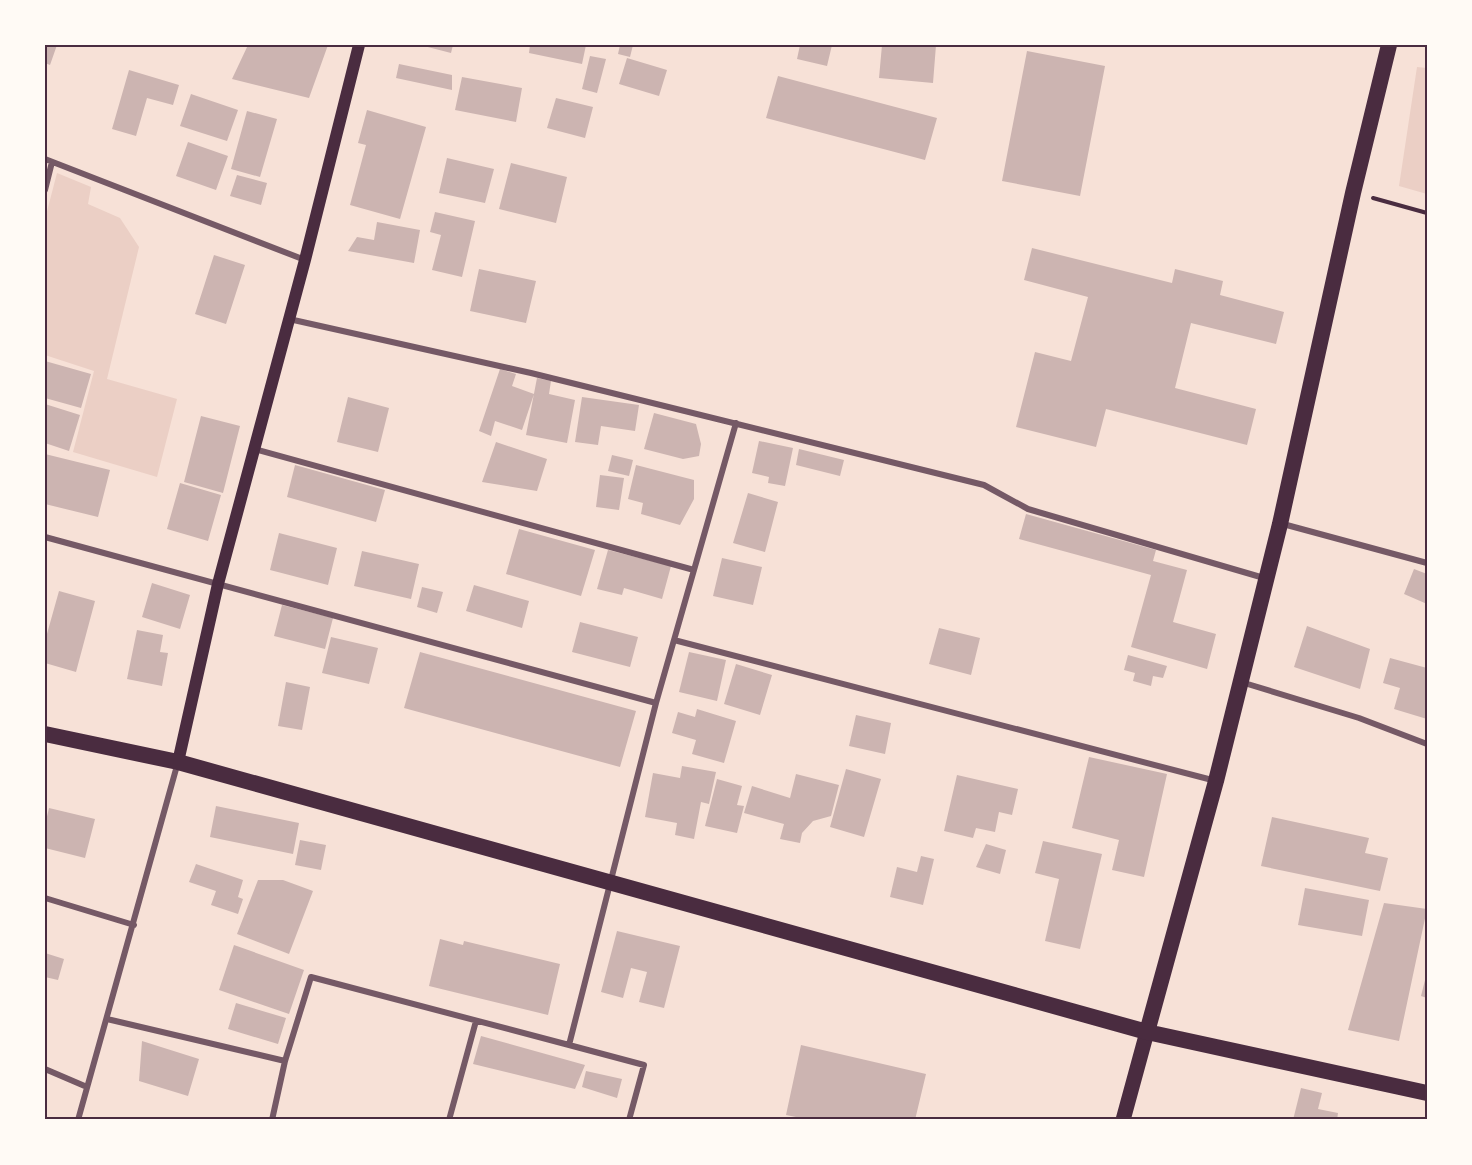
<svg xmlns="http://www.w3.org/2000/svg" width="1472" height="1165" viewBox="0 0 1472 1165" font-family="'Fira Sans Condensed',sans-serif">
  <style>
    .green { fill: #ebcfc5 }
    .building { fill: #ccb4b1 }
    .lines { fill: none; stroke-linecap: round; stroke-linejoin: round }
    .path { stroke: #4a2c40; stroke-width: 4 }
    .minor { stroke: #755966; stroke-width: 6 }
    .secondary { stroke: #4a2c40; stroke-width: 12 }
    .primary { stroke: #4a2c40; stroke-width: 15 }
    .trunk { stroke: #4a2c40; stroke-width: 16 }
    .neatline { fill: none; stroke: #4a2c40; stroke-width: 2 }
  </style>
  <rect width="100%" height="100%" fill="#f7e1d7"/>
  <path class="green" d="M 1417,67 L 1427,68 L 1427,194 L 1399,186 Z
    M 57,173 L 91,187 L 88,204 L 120,218 L 139,247 L 107,379 L 177,399 L 157,477 L 73,452 L 94,371 L 45,355 L 45,219 Z"/>
  <path class="building" d="M 45,45 L 57,45 L 50,65 L 45,63 Z
    M 248,45 L 328,45 L 309,98 L 232,79 Z
    M 420,45 L 453,45 L 451,53 Z
    M 530,45 L 586,45 L 582,64 L 529,53 Z
    M 620,45 L 633,45 L 630,57 L 618,54 Z
    M 800,45 L 832,45 L 827,66 L 797,59 Z
    M 882,45 L 936,45 L 933,83 L 879,78 Z
    M 1027,51 L 1105,66 L 1080,196 L 1002,181 Z
    M 590,56 L 606,59 L 597,93 L 582,89 Z
    M 627,58 L 667,70 L 659,96 L 619,84 Z
    M 399,64 L 452,75 L 452,90 L 396,78 Z
    M 129,70 L 179,85 L 173,105 L 147,98 L 136,136 L 112,129 Z
    M 778,76 L 937,118 L 925,160 L 766,118 Z
    M 462,77 L 522,88 L 516,122 L 455,110 Z
    M 191,94 L 238,110 L 227,141 L 180,126 Z
    M 556,98 L 593,107 L 585,138 L 547,128 Z
    M 367,110 L 426,127 L 400,219 L 350,205 L 366,145 L 358,143 Z
    M 247,111 L 277,119 L 260,177 L 231,169 Z
    M 188,142 L 228,156 L 216,190 L 176,176 Z
    M 447,158 L 494,169 L 485,203 L 439,193 Z
    M 511,163 L 567,177 L 556,223 L 499,209 Z
    M 237,175 L 267,183 L 261,205 L 230,196 Z
    M 435,212 L 475,221 L 462,277 L 432,270 L 441,235 L 430,232 Z
    M 377,222 L 420,230 L 414,263 L 348,251 L 357,237 L 374,240 Z
    M 1032,248 L 1172,283 L 1175,269 L 1223,281 L 1220,295 L 1284,312 L 1276,344 L 1191,323 L 1175,388 L 1256,409 L 1247,445 L 1106,409 L 1096,447 L 1016,427 L 1035,352 L 1071,361 L 1088,297 L 1024,280 Z
    M 214,255 L 245,265 L 226,324 L 195,314 Z
    M 479,269 L 536,281 L 526,323 L 470,311 Z
    M 45,361 L 91,374 L 81,408 L 45,398 Z
    M 500,369 L 516,374 L 512,386 L 534,394 L 522,430 L 495,421 L 491,436 L 479,431 Z
    M 537,378 L 551,381 L 549,394 L 575,400 L 567,443 L 526,435 Z
    M 348,397 L 389,408 L 378,452 L 337,442 Z
    M 582,397 L 639,405 L 635,431 L 601,426 L 598,445 L 575,442 Z
    M 45,404 L 80,415 L 69,451 L 45,443 Z
    M 654,413 L 696,424 L 701,444 L 699,456 L 683,459 L 644,449 Z
    M 201,416 L 240,426 L 223,493 L 184,482 Z
    M 759,441 L 793,448 L 785,486 L 768,483 L 769,477 L 752,473 Z
    M 496,442 L 547,459 L 537,491 L 482,482 Z
    M 799,449 L 844,460 L 840,476 L 796,465 Z
    M 45,454 L 110,470 L 98,517 L 45,504 Z
    M 612,455 L 633,460 L 629,476 L 608,471 Z
    M 295,465 L 385,490 L 376,522 L 287,497 Z
    M 636,465 L 694,480 L 694,499 L 680,525 L 641,514 L 643,503 L 628,499 Z
    M 600,475 L 624,478 L 619,510 L 596,507 Z
    M 180,483 L 221,495 L 208,541 L 167,529 Z
    M 748,493 L 778,502 L 765,552 L 733,543 Z
    M 1026,514 L 1156,550 L 1153,561 L 1187,570 L 1173,622 L 1216,634 L 1207,669 L 1131,647 L 1151,575 L 1019,539 Z
    M 519,529 L 595,550 L 581,596 L 506,574 Z
    M 279,533 L 337,548 L 328,585 L 270,570 Z
    M 608,550 L 671,566 L 662,599 L 624,588 L 622,595 L 597,589 Z
    M 362,551 L 419,564 L 411,599 L 354,586 Z
    M 722,558 L 762,567 L 753,605 L 713,596 Z
    M 1414,569 L 1427,574 L 1427,604 L 1404,594 Z
    M 152,583 L 190,595 L 180,629 L 142,617 Z
    M 474,585 L 529,601 L 522,628 L 466,611 Z
    M 422,587 L 443,592 L 437,613 L 417,607 Z
    M 59,591 L 95,601 L 76,672 L 45,663 L 45,641 Z
    M 282,605 L 333,618 L 325,649 L 274,636 Z
    M 580,622 L 638,637 L 630,667 L 572,652 Z
    M 1307,626 L 1370,649 L 1360,689 L 1294,667 Z
    M 939,628 L 980,638 L 971,675 L 929,664 Z
    M 137,630 L 163,635 L 160,652 L 168,653 L 162,686 L 127,679 Z
    M 331,637 L 378,648 L 369,684 L 322,673 Z
    M 420,652 L 636,711 L 620,767 L 404,708 Z
    M 689,652 L 726,660 L 717,701 L 679,692 Z
    M 1128,655 L 1167,666 L 1163,678 L 1153,676 L 1151,686 L 1133,681 L 1135,673 L 1124,670 Z
    M 1390,658 L 1427,668 L 1427,719 L 1394,709 L 1400,688 L 1383,683 Z
    M 736,664 L 772,675 L 760,715 L 724,704 Z
    M 286,682 L 310,687 L 302,730 L 278,726 Z
    M 697,709 L 736,721 L 724,763 L 692,754 L 696,740 L 672,733 L 678,712 L 695,717 Z
    M 856,715 L 891,723 L 885,754 L 849,746 Z
    M 1089,757 L 1167,774 L 1144,877 L 1112,870 L 1119,840 L 1072,828 Z
    M 682,766 L 716,772 L 709,804 L 701,802 L 694,839 L 675,835 L 677,823 L 645,817 L 653,773 L 680,778 Z
    M 846,769 L 881,779 L 864,837 L 830,827 Z
    M 796,774 L 839,785 L 831,816 L 813,821 L 802,833 L 800,843 L 780,839 L 784,824 L 744,813 L 752,786 L 790,798 Z
    M 957,775 L 1018,789 L 1012,815 L 999,812 L 995,832 L 976,828 L 973,838 L 944,831 Z
    M 717,779 L 742,786 L 737,805 L 744,806 L 737,833 L 705,826 Z
    M 216,806 L 299,823 L 293,854 L 210,837 Z
    M 49,808 L 95,819 L 85,858 L 45,848 L 45,825 Z
    M 1272,817 L 1369,838 L 1365,853 L 1388,858 L 1380,891 L 1261,866 Z
    M 300,840 L 326,845 L 321,870 L 295,865 Z
    M 1043,841 L 1102,854 L 1080,949 L 1045,941 L 1059,879 L 1035,873 Z
    M 986,844 L 1006,850 L 1000,874 L 976,867 Z
    M 921,856 L 934,859 L 923,905 L 890,897 L 897,867 L 917,872 Z
    M 196,864 L 243,880 L 238,897 L 243,899 L 238,914 L 211,905 L 216,891 L 189,882 Z
    M 258,880 L 283,880 L 313,891 L 289,954 L 237,934 Z
    M 1305,888 L 1369,900 L 1362,936 L 1298,925 Z
    M 1384,903 L 1427,909 L 1399,1041 L 1348,1030 Z
    M 617,931 L 680,946 L 664,1008 L 639,1002 L 647,972 L 631,968 L 623,998 L 601,992 Z
    M 440,939 L 463,945 L 464,941 L 560,964 L 548,1015 L 429,986 Z
    M 234,945 L 304,970 L 289,1014 L 219,990 Z
    M 45,953 L 64,959 L 58,980 L 45,977 Z
    M 1426,976 L 1427,976 L 1427,998 L 1421,996 Z
    M 236,1003 L 286,1018 L 278,1044 L 228,1029 Z
    M 481,1036 L 585,1065 L 575,1089 L 473,1064 Z
    M 142,1041 L 199,1059 L 188,1096 L 139,1081 Z
    M 801,1045 L 926,1074 L 915,1120 L 811,1120 L 786,1115 Z
    M 586,1071 L 622,1079 L 617,1098 L 582,1087 Z
    M 1301,1088 L 1322,1093 L 1318,1109 L 1338,1113 L 1337,1120 L 1293,1120 Z"/>
  <g class="lines">
    <path class="path" d="M 1373,198 L 1427,213"/>
    <path class="minor" d="M 45,159 L 305,260
      M 45,190 L 52,162
      M 289,319 L 531,373 L 984,485 L 1028,509 L 1264,578
      M 254,449 L 694,570
      M 1283,524 L 1427,563
      M 45,537 L 656,703
      M 674,640 L 1216,781
      M 1241,682 L 1359,718 L 1427,744
      M 45,898 L 134,925
      M 107,1019 L 285,1061 L 311,977 L 569,1045
      M 45,1069 L 87,1087
      M 78,1120 L 178,762
      M 272,1120 L 285,1061
      M 449,1120 L 476,1021
      M 629,1120 L 644,1065 L 569,1045 L 656,703 L 736,423"/>
    <path class="secondary" d="M 178,762 L 218,584 L 305,260 L 359,45"/>
    <path class="primary" d="M 1123,1120 L 1147,1032"/>
    <path class="trunk" d="M 45,734 L 178,762 L 1147,1032 L 1427,1093
      M 1147,1032 L 1216,781 L 1280,524 L 1353,193 L 1389,45"/>
  </g>
  <rect width="1472" height="1165" fill="none" stroke="#fffaf5" stroke-width="93"/>
  <rect x="46" y="46" width="1380" height="1072" class="neatline"/>
</svg>
